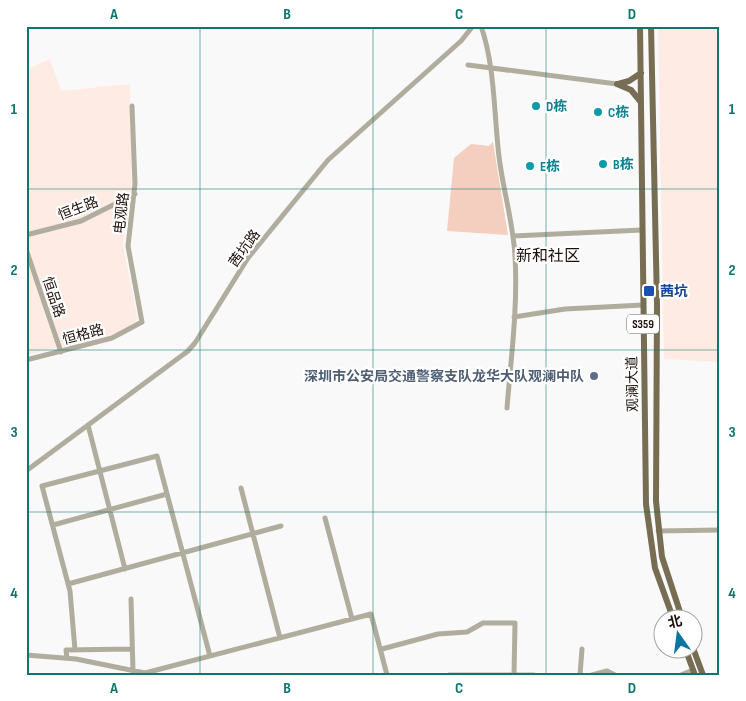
<svg xmlns="http://www.w3.org/2000/svg" width="746" height="701" viewBox="0 0 746 701" font-family="'Sofia Sans Condensed','Noto Sans SC',sans-serif">
  <style>
    .built { fill: #feebe4 }
    .green { fill: #f4cebf }
    .lines { fill: none; stroke-linecap: round; stroke-linejoin: round }
    .minor { stroke: #b1ad9e; stroke-width: 5 }
    .major { stroke: #766d53; stroke-width: 6 }
    .grid { fill: none; stroke: #0f766e; stroke-width: 1; stroke-opacity: 0.55 }
    .culture-dot { fill: #0f9aa8; stroke: #fff; stroke-width: 2 }
    .transit-dot { fill: #1a4fb4; stroke: #fff; stroke-width: 2 }
    .service-dot { fill: #5c6f8a; stroke: #fff; stroke-width: 2 }
    .labels { text-anchor: middle; stroke-width: 4.5; stroke-linejoin: round; paint-order: stroke }
    .shield { fill: #fff; stroke: #615854; stroke-width: 1 }
    .shield-label { font-size: 12px; font-weight: bold; fill: #1d100b }
    .culture-label { font-size: 14px; font-weight: bold; fill: #0d838f; stroke: #fff; text-anchor: start }
    .street-label { font-size: 14px; fill: #1d100b; stroke: #fff }
    .transit-label { font-size: 14px; font-weight: bold; fill: #164399; stroke: #fff; text-anchor: start }
    .service-label { font-size: 14px; font-weight: bold; fill: #4e5e75; stroke: #fff; text-anchor: end }
    .quarter-label { font-size: 16px; fill: #1d100b; stroke: #fff }
    .neatline { fill: none; stroke: #0f766e; stroke-width: 2 }
    .grid-label { font-size: 16px; text-anchor: middle; font-weight: bold; fill: #0f766e }
  </style>
  <rect width="100%" height="100%" fill="#f9f9f9"/>
  <path class="built" d="M 658,26 L 720,26 L 720,362 L 664,359 Z
    M 50,59 L 61,91 L 130,84 L 132,193 L 123,245 L 138,320 L 122,332 L 26,355 L 26,70 Z"/>
  <path class="green" d="M 493,142 L 508,235 L 447,231 L 454,158 L 471,144 L 489,146 Z"/>
  <g class="lines">
    <path class="minor" d="M 481,26 C 494,63 494,108 498,147 C 501,184 513,219 515,256 C 518,307 511,358 507,408
      M 468,65 L 617,84
      M 26,235 L 81,221 L 135,194
      M 513,236 L 642,230
      M 26,249 L 61,352
      M 514,317 L 565,309 L 643,305
      M 26,360 L 112,338 L 142,322 L 128,246 L 135,184 L 132,106
      M 88,425 L 125,569
      M 26,471 L 188,351 L 195,343 L 248,258 L 328,160 L 461,41 L 473,26
      M 241,488 L 280,638
      M 325,518 L 352,619
      M 53,525 L 167,494
      M 658,531 L 720,530
      M 68,584 L 281,526
      M 131,599 L 133,671
      M 382,649 L 438,634 L 467,632 L 483,623 L 515,623 L 514,675
      M 75,650 L 70,591 L 42,486 L 157,456 L 210,656
      M 26,655 L 76,659 L 145,673 L 371,614 L 387,675
      M 67,658 L 66,650 L 132,649
      M 449,675 L 534,675
      M 580,675 L 582,649
      M 592,675 L 607,671 L 615,675
      M 681,675 L 693,670"/>
    <path class="major" d="M 640,26 L 646,504 L 655,568 L 673,618
      M 651,26 L 657,304 L 656,501 L 662,557 L 682,618
      M 617,84 L 631,90 L 640,101
      M 618,84 L 629,81 L 641,73
      M 685,648 L 695,675
      M 693,648 L 703,675"/>
  </g>
  <path class="grid" d="M 200,26 L 200,675M 373,26 L 373,675M 546,26 L 546,675M 26,189 L 720,189M 26,350 L 720,350M 26,512 L 720,512"/>
  <g class="culture-dot">
    <circle cx="536" cy="106" r="5"/>
    <circle cx="598" cy="112" r="5"/>
    <circle cx="603" cy="164" r="5"/>
    <circle cx="530" cy="166" r="5"/>
  </g>
  <rect class="transit-dot" x="643" y="285" width="12" height="12" rx="2.5"/>
  <circle class="service-dot" cx="594" cy="376" r="5"/>
  <g class="labels">
    <rect class="shield" x="627" y="314.5" width="32" height="19" rx="4"/>
    <g class="shield-label">
      <text x="643" y="328">S359</text>
    </g>
    <g class="culture-label">
      <text x="546" y="111">D栋</text>
      <text x="608" y="117">C栋</text>
      <text x="613" y="169">B栋</text>
      <text x="540" y="171">E栋</text>
    </g>
    <g class="street-label">
      <text transform="translate(78 208) rotate(-21)" y="5">恒生路</text>
      <text transform="translate(121 213) rotate(-83)" y="5">电观路</text>
      <text transform="translate(244 248) rotate(-54)" y="5">茜坑路</text>
      <text transform="translate(54 297) rotate(71)" y="5">恒品路</text>
      <text transform="translate(83 334) rotate(-15)" y="5">恒格路</text>
      <text transform="translate(632 384) rotate(-91)" y="5">观澜大道</text>
    </g>
    <g class="transit-label">
      <text x="660" y="296">茜坑</text>
    </g>
    <g class="service-label">
      <text x="584" y="381">深圳市公安局交通警察支队龙华大队观澜中队</text>
    </g>
    <g class="quarter-label">
      <text x="548" y="261">新和社区</text>
    </g>
  </g>
  <rect width="746" height="701" fill="none" stroke="#ffffff" stroke-width="55"/>
  <g transform="translate(678 634) rotate(346)"><circle r="24" fill="#ffffff" stroke="#a59f9d"/>
  <path d="M0-4L9 19L0 12L-9 19Z" fill="#0c75a1"/>
  <text y="-8" font-size="14" font-weight="bold" text-anchor="middle" fill="#1d100b">北</text>
  </g>
  <rect x="28" y="28" width="690" height="646" class="neatline"/>
  <g class="grid-label">
    <text x="114" y="19">A</text>
    <text x="287" y="19">B</text>
    <text x="459" y="19">C</text>
    <text x="632" y="19">D</text>
    <text x="14" y="114">1</text>
    <text x="732" y="114">1</text>
    <text x="14" y="275">2</text>
    <text x="732" y="275">2</text>
    <text x="14" y="437">3</text>
    <text x="732" y="437">3</text>
    <text x="14" y="598">4</text>
    <text x="732" y="598">4</text>
    <text x="114" y="693">A</text>
    <text x="287" y="693">B</text>
    <text x="459" y="693">C</text>
    <text x="632" y="693">D</text>
  </g>
</svg>
